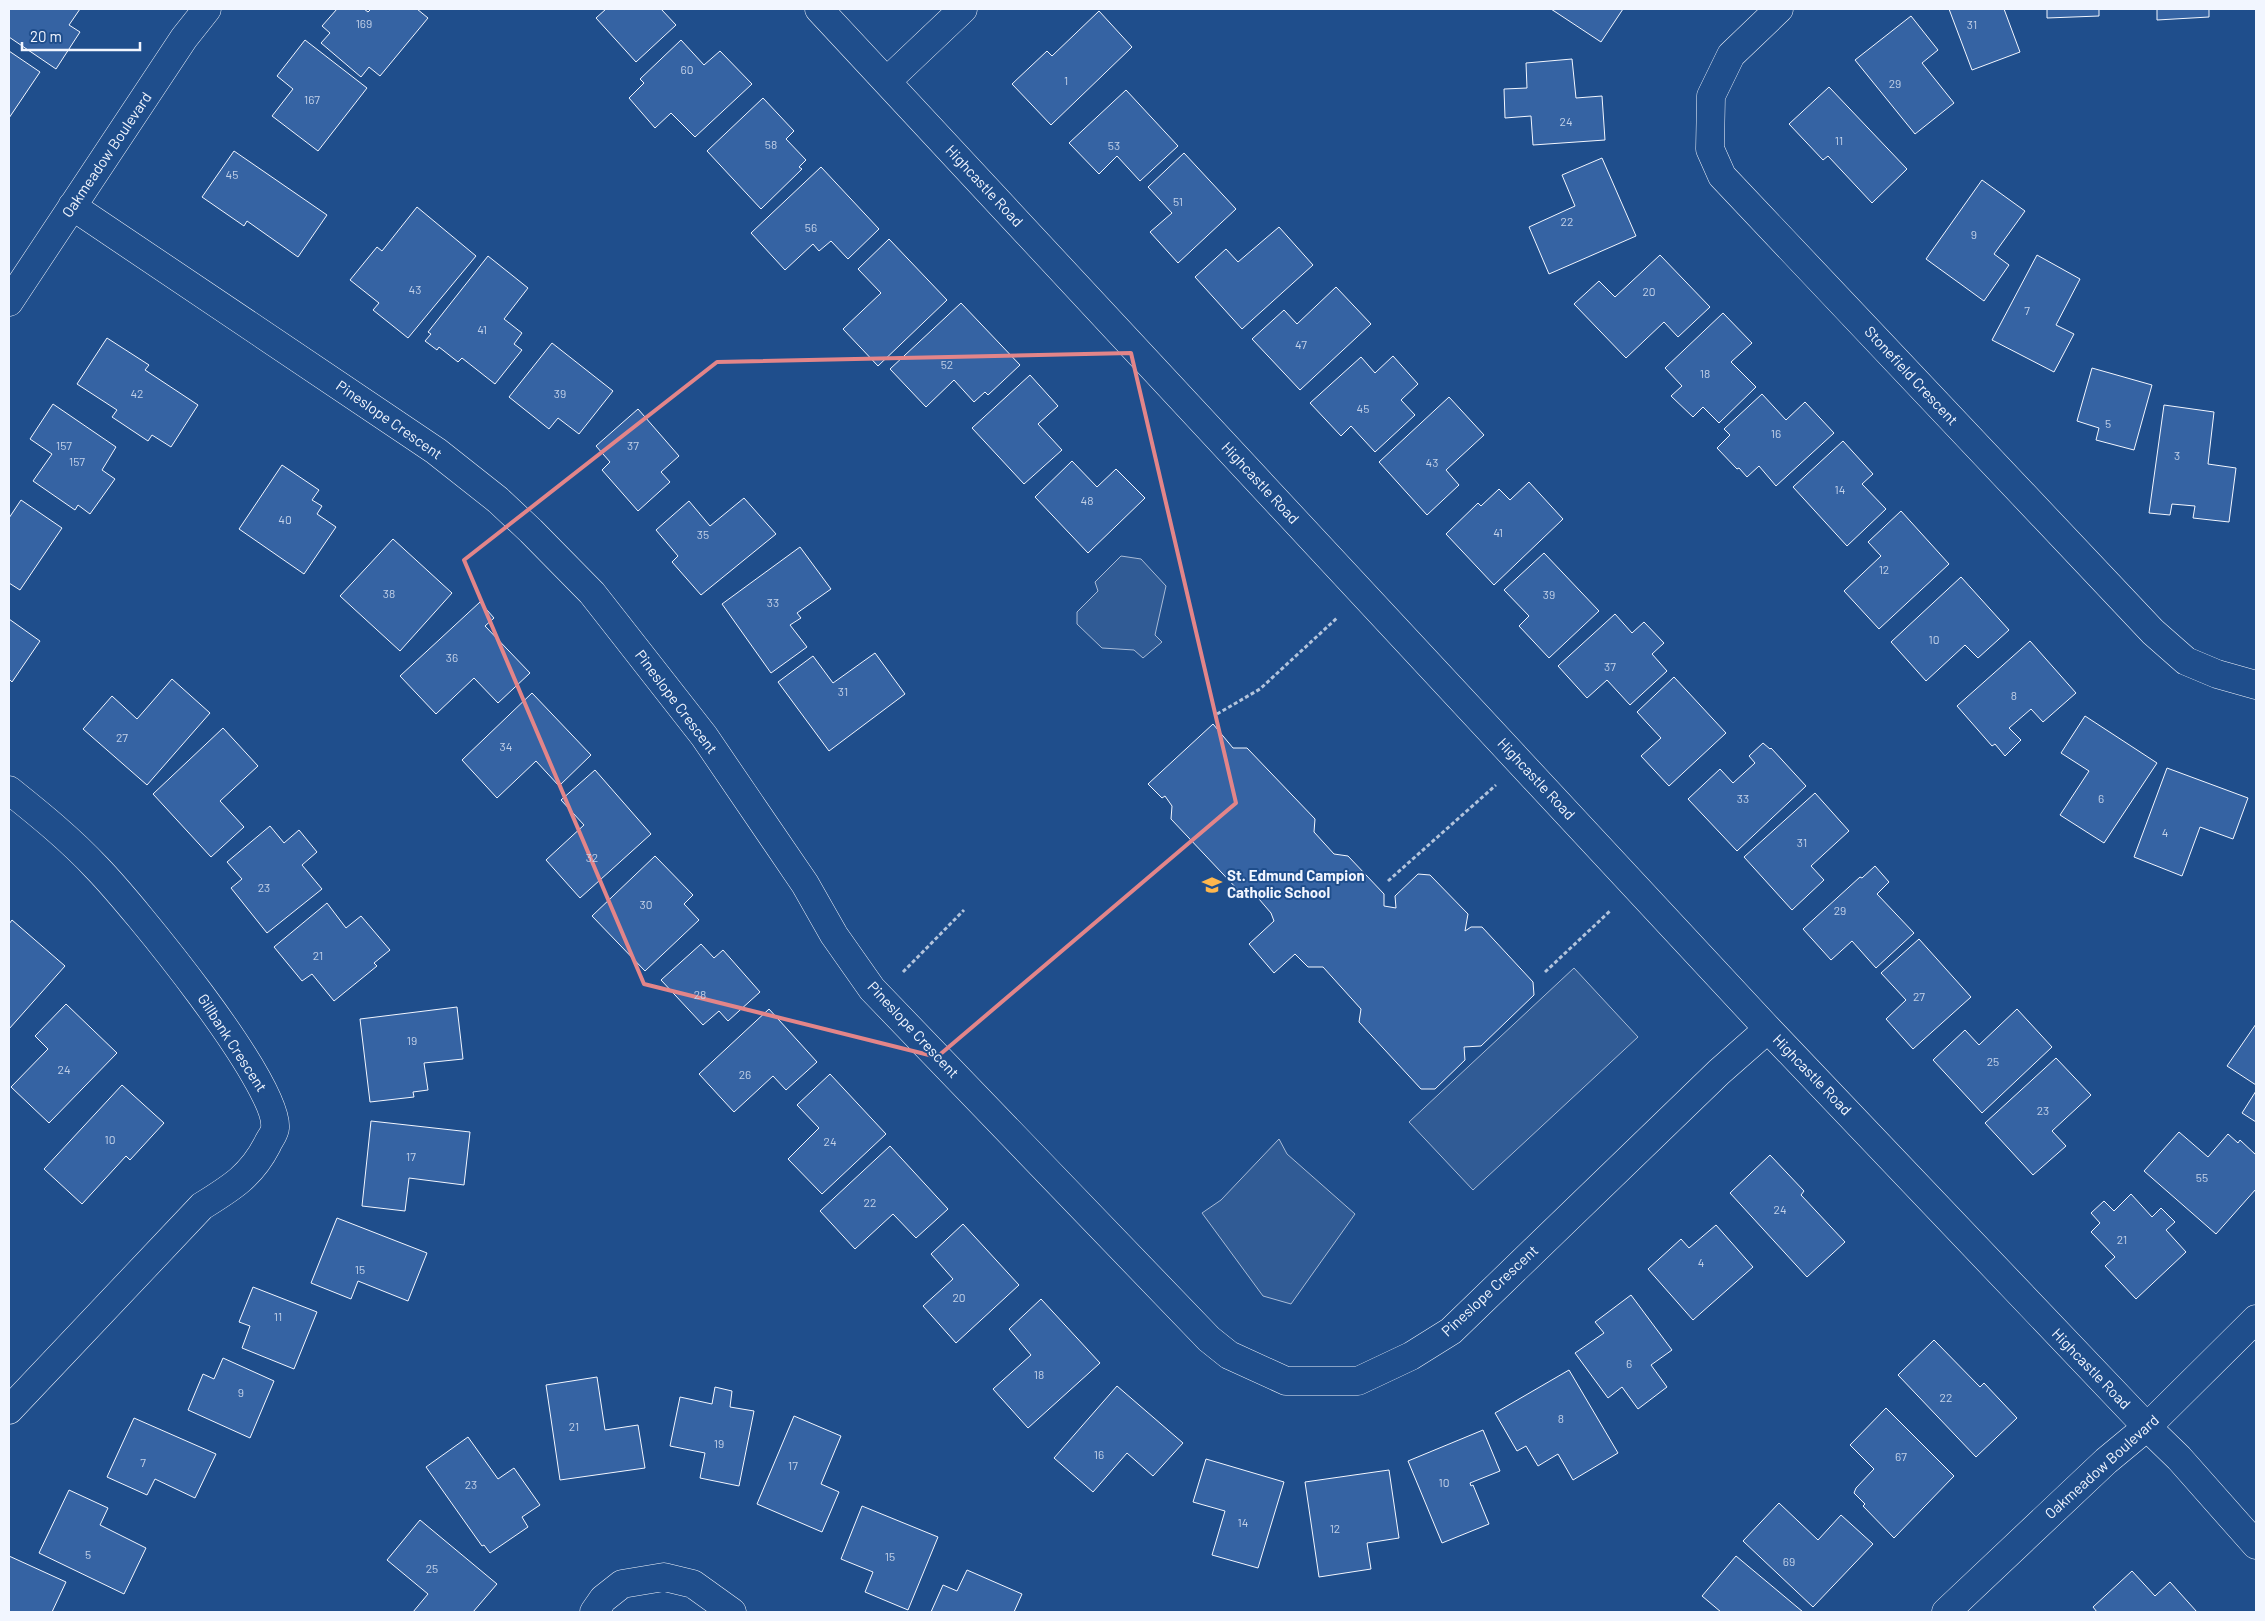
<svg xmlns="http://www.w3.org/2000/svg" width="2265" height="1621" viewBox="0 0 2265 1621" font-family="Barlow,sans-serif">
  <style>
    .built { fill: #305b95; stroke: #a8bbd7 }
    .building { fill: #3563a3; stroke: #f2f6ff }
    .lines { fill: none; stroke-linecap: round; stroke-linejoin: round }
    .minor-casing { stroke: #f2f6ff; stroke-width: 29 }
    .path { stroke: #b3c4dc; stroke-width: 3; stroke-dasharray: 4 2.5; stroke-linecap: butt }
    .minor { stroke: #1f4e8c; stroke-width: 28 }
    .marked { fill: none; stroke: #e38589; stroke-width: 4; stroke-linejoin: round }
    .labels { text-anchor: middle; stroke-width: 4; stroke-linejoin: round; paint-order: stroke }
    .number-label { font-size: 12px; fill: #c3d1e8 }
    .street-label { font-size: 15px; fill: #f2f6ff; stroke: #1f4e8c }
    .poi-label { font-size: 15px; font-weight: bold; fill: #f2f6ff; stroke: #1f4e8c; text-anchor: start }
  </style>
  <rect width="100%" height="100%" fill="#1f4e8c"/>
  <path class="built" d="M 1121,556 L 1141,559 L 1166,586 L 1155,635 L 1162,642 L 1143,658 L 1134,650 L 1102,648 L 1077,624 L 1077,612 L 1098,591 L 1095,582 Z
    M 1574,968 L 1638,1037 L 1473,1190 L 1409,1122 Z
    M 1279,1139 L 1287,1154 L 1355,1214 L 1291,1304 L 1263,1296 L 1202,1213 L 1221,1200 Z"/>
  <path class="building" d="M 9,9 L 80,9 L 69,25 L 80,32 L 56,69 L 9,37 Z
    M 337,9 L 364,9 L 368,12 L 371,9 L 417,9 L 428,18 L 380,76 L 369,67 L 361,77 L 321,43 L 330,33 L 322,26 Z
    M 606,9 L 661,9 L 676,25 L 636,62 L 596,18 Z
    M 1551,9 L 1623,9 L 1601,42 Z
    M 1949,9 L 2004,9 L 2020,52 L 1972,70 Z
    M 2047,9 L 2099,9 L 2099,16 L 2047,18 Z
    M 2157,9 L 2209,9 L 2209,17 L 2157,20 Z
    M 1099,11 L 1132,47 L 1051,125 L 1012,84 L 1047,51 L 1052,56 Z
    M 1911,16 L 1938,50 L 1922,63 L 1954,103 L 1915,134 L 1855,60 Z
    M 305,40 L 367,88 L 318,151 L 272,116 L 293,89 L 277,76 Z
    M 681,40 L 704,65 L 720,51 L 752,84 L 695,137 L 671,113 L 655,128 L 629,98 L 644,83 L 640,79 Z
    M 9,51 L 40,72 L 9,118 Z
    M 1572,59 L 1576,98 L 1602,96 L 1605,140 L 1533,145 L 1531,116 L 1505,118 L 1504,89 L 1527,88 L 1526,63 Z
    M 1829,87 L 1907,169 L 1872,203 L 1828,156 L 1823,160 L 1789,124 Z
    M 1126,90 L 1178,146 L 1140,181 L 1117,156 L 1099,174 L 1069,143 Z
    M 763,98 L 794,131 L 786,139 L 806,160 L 799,167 L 802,169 L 761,209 L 707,151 Z
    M 234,151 L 327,215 L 298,257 L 247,221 L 244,226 L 202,197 Z
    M 1184,153 L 1236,209 L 1178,263 L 1150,232 L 1172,213 L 1148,187 Z
    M 1602,158 L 1636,236 L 1549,274 L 1529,227 L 1575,206 L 1562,175 Z
    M 821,167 L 879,229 L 848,259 L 831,241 L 819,251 L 813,244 L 785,270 L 751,233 Z
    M 1982,180 L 2025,211 L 1994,254 L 2009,265 L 1984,301 L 1926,259 Z
    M 417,207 L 476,256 L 408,338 L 373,310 L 379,303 L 350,280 L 377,247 L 382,251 Z
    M 1279,227 L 1313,265 L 1242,329 L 1195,277 L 1226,249 L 1238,262 Z
    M 889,239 L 947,300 L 878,366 L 843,329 L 881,293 L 858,269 Z
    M 1660,255 L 1710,307 L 1678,337 L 1664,322 L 1626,358 L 1574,304 L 1599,281 L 1615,297 Z
    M 2037,255 L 2080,279 L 2056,325 L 2074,334 L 2054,372 L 1992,340 Z
    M 488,256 L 528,288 L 504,319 L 522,333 L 514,344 L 522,350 L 495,384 L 462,358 L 458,362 L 439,347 L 437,350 L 425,341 L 431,334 L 428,332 Z
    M 1336,287 L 1371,324 L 1300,390 L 1252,339 L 1284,310 L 1297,324 Z
    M 961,303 L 1020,365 L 988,395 L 985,392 L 974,402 L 954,380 L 926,407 L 890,369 Z
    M 1723,313 L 1752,343 L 1731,362 L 1756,387 L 1719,423 L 1703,407 L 1693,417 L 1671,396 L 1682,386 L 1665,368 Z
    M 107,338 L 149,365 L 145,370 L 198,405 L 171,447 L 152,435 L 148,441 L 112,417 L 117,410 L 77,384 Z
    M 552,343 L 613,391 L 579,434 L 558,418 L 549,429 L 509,397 Z
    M 1393,356 L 1418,384 L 1401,400 L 1415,415 L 1375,452 L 1351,426 L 1341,436 L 1310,403 L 1361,357 L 1375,373 Z
    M 2092,368 L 2152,385 L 2134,450 L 2096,440 L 2099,428 L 2077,421 Z
    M 1030,375 L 1058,406 L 1038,424 L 1062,450 L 1024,484 L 972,428 Z
    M 1762,394 L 1786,420 L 1805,402 L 1834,433 L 1776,486 L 1759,466 L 1747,477 L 1739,468 L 1737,469 L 1717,448 L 1730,435 L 1724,429 Z
    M 1449,397 L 1484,435 L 1446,470 L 1459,485 L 1427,515 L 1379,462 Z
    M 53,404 L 116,447 L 102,470 L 115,479 L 90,514 L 78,505 L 75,510 L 33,481 L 52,454 L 30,439 Z
    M 2164,405 L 2214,412 L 2208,464 L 2236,468 L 2229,522 L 2193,518 L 2195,506 L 2172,504 L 2170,515 L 2149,513 Z
    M 638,409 L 679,456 L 661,472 L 670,482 L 638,511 L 602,470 L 610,462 L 596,446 Z
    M 1843,441 L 1873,474 L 1862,484 L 1886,509 L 1847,546 L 1793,487 Z
    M 1072,461 L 1097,487 L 1116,469 L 1145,498 L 1088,553 L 1035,497 Z
    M 282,465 L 319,490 L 312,500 L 322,506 L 317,514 L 336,527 L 304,574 L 239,529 Z
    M 1529,482 L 1563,519 L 1494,585 L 1446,534 L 1478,503 L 1481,506 L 1499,489 L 1510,500 Z
    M 744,498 L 776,534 L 701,595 L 672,562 L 678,556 L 656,530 L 689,501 L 710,526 Z
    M 21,500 L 62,528 L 20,590 L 9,583 L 9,518 Z
    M 1901,511 L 1949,564 L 1879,629 L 1844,591 L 1881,556 L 1868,542 Z
    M 393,539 L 452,593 L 400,651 L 340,596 Z
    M 800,547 L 831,589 L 797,613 L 801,618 L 790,625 L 807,647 L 771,673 L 722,604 Z
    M 1544,553 L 1599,611 L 1549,658 L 1519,626 L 1529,616 L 1504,590 Z
    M 1961,577 L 2009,630 L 1978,658 L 1965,645 L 1926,681 L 1891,642 Z
    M 480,602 L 494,618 L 485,626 L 530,673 L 498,703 L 474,678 L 436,714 L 400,676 Z
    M 1615,614 L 1632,633 L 1644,622 L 1664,643 L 1652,654 L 1667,671 L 1630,705 L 1607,680 L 1587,698 L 1558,666 Z
    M 9,619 L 40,641 L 12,682 L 9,679 Z
    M 2030,641 L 2076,693 L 2043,722 L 2031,709 L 2009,728 L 2021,740 L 2005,756 L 1995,744 L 1992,746 L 1957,706 Z
    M 875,653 L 905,694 L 829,751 L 778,682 L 813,656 L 833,683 Z
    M 1674,677 L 1726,733 L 1669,786 L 1641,756 L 1661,738 L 1637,712 Z
    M 172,679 L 210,713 L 147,785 L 83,729 L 112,696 L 137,719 Z
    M 532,693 L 591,755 L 559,786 L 536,761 L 497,798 L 462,760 Z
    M 2085,716 L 2157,763 L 2104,843 L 2060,815 L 2089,771 L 2061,753 Z
    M 1213,724 L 1233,748 L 1247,748 L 1315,819 L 1314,832 L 1334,854 L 1348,856 L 1384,894 L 1384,906 L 1396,908 L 1395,896 L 1418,874 L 1430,875 L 1468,914 L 1465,931 L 1471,927 L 1482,927 L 1533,982 L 1534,995 L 1481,1046 L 1464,1047 L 1465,1060 L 1435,1089 L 1421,1089 L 1359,1022 L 1361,1009 L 1323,967 L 1308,967 L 1295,954 L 1274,973 L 1249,944 L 1274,921 L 1271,913 L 1253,892 L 1239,891 L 1171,819 L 1172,806 L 1165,796 L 1162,798 L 1148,784 Z
    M 223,728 L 258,766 L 220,801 L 244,827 L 211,857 L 153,794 Z
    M 1763,743 L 1770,749 L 1771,748 L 1806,786 L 1737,851 L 1688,799 L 1720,769 L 1733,783 L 1755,763 L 1749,756 Z
    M 2167,768 L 2248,798 L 2233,839 L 2200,827 L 2182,876 L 2134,857 Z
    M 595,770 L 651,834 L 580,898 L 546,860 L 584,825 L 561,800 Z
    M 1815,793 L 1849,831 L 1811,866 L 1824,880 L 1792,910 L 1744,857 Z
    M 270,826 L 284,843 L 299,830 L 317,852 L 302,865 L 322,889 L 267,933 L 231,888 L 242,879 L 227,862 Z
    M 655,856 L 693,895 L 684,904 L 699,920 L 645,971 L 592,916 Z
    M 1875,866 L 1889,882 L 1877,894 L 1914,933 L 1876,968 L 1852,941 L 1831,960 L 1803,929 L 1860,877 L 1862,878 Z
    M 327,903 L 346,928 L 361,916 L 390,950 L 374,963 L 377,966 L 334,1001 L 312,974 L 302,981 L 274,947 Z
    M 12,920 L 65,966 L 9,1029 L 9,924 Z
    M 1919,939 L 1971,997 L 1913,1049 L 1886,1019 L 1906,1000 L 1881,973 Z
    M 701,944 L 714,958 L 723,950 L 760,992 L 728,1021 L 719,1011 L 703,1025 L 661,980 Z
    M 66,1004 L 117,1053 L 49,1123 L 11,1087 L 48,1049 L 35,1036 Z
    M 457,1007 L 463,1059 L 424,1063 L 428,1090 L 413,1092 L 414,1097 L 370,1102 L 360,1019 Z
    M 769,1009 L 817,1062 L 786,1090 L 773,1076 L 734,1112 L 699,1074 Z
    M 2017,1009 L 2052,1047 L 1982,1113 L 1933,1060 L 1965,1030 L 1979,1045 Z
    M 2256,1024 L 2256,1085 L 2227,1066 Z
    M 2056,1058 L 2091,1095 L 2052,1131 L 2066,1146 L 2033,1175 L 1985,1123 Z
    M 830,1074 L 886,1134 L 822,1194 L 788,1159 L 819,1128 L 797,1105 Z
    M 122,1085 L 164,1123 L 130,1160 L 126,1156 L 82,1204 L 44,1169 Z
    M 2256,1091 L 2256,1122 L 2242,1113 Z
    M 371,1121 L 470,1132 L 464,1185 L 409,1178 L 405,1211 L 362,1206 Z
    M 2179,1132 L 2208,1157 L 2228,1134 L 2238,1143 L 2240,1140 L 2256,1155 L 2256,1189 L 2216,1234 L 2144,1171 Z
    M 890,1146 L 948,1209 L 916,1238 L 893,1214 L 855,1249 L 820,1211 Z
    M 1770,1155 L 1804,1191 L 1801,1195 L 1845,1242 L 1807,1277 L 1730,1193 Z
    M 2131,1194 L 2152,1217 L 2161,1208 L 2175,1222 L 2166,1230 L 2186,1252 L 2136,1299 L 2105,1266 L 2115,1257 L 2091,1232 L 2100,1223 L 2091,1213 L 2104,1201 L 2114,1211 Z
    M 337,1218 L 427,1253 L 408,1301 L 358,1281 L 351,1299 L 311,1283 Z
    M 963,1224 L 1019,1285 L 956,1343 L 923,1306 L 953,1279 L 931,1254 Z
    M 1716,1225 L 1753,1267 L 1693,1320 L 1648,1269 L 1681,1239 L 1689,1248 Z
    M 253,1287 L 317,1312 L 294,1369 L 242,1348 L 250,1326 L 239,1322 Z
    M 1631,1295 L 1672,1350 L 1651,1365 L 1667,1387 L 1638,1409 L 1622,1387 L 1608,1398 L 1575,1353 L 1604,1333 L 1595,1322 Z
    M 1041,1299 L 1100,1363 L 1028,1428 L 993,1389 L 1031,1355 L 1009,1329 Z
    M 1934,1340 L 1980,1387 L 1984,1383 L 2017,1418 L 1976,1457 L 1898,1375 Z
    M 223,1358 L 274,1381 L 250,1438 L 188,1410 L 203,1374 L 214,1379 Z
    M 1569,1370 L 1618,1453 L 1573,1480 L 1558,1454 L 1538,1466 L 1526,1446 L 1517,1451 L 1495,1413 Z
    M 597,1377 L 605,1430 L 638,1425 L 645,1468 L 560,1480 L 546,1385 Z
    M 1117,1386 L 1183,1443 L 1153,1476 L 1127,1453 L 1093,1492 L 1054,1458 Z
    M 715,1387 L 732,1391 L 730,1407 L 754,1411 L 739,1486 L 700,1478 L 705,1453 L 670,1446 L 680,1397 L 712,1404 Z
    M 1886,1408 L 1954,1476 L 1894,1538 L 1863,1506 L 1865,1504 L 1854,1493 L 1856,1488 L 1874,1469 L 1850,1445 Z
    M 794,1416 L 841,1436 L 821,1484 L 839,1492 L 822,1532 L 757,1504 Z
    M 134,1418 L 216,1454 L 195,1498 L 155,1479 L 147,1495 L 107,1477 Z
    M 1483,1430 L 1500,1471 L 1470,1483 L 1471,1486 L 1473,1485 L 1489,1524 L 1442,1543 L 1408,1461 Z
    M 468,1437 L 498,1479 L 514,1468 L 540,1505 L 522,1517 L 528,1527 L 490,1553 L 484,1545 L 482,1546 L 426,1467 Z
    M 1206,1459 L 1284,1482 L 1258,1568 L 1212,1555 L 1225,1511 L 1193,1502 Z
    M 1389,1470 L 1399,1538 L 1367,1543 L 1371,1569 L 1319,1577 L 1305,1482 Z
    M 69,1490 L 108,1508 L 100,1525 L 146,1548 L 124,1594 L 39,1553 Z
    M 1779,1503 L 1818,1540 L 1841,1515 L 1873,1544 L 1813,1607 L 1743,1541 Z
    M 862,1506 L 938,1537 L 908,1610 L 865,1592 L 873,1572 L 841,1559 Z
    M 420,1520 L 497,1584 L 473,1612 L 413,1612 L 428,1594 L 387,1560 Z
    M 9,1556 L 66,1582 L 52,1612 L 9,1612 Z
    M 1736,1556 L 1803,1612 L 1721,1612 L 1702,1596 Z
    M 967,1570 L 1022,1594 L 1014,1612 L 931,1612 L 943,1585 L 957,1591 Z
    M 2132,1571 L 2155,1596 L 2170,1582 L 2197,1612 L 2097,1612 L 2093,1607 Z"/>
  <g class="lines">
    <defs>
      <path id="minor" d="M 819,9 L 1768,1029 L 2147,1427 L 2179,1458 L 2256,1545
        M 1779,9 L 1731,55 L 1711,96 L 1710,149 L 1722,176 L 2153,632 L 2186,661 L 2217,674 L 2256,685
        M 887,81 L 963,9
        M 72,206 L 436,451 L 498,500 L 531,531 L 592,593 L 704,736 L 805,884 L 834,935 L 872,989 L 1209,1339 L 1229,1355 L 1286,1381 L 1358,1381 L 1411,1356 L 1451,1331 L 1719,1072 L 1768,1029
        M 9,302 L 184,38 L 207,9
        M 9,790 C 39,814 70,839 97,868 C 132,904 280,1084 275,1128 C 275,1133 269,1140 267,1145 C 251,1176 231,1188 202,1206 L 9,1410
        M 594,1612 L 603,1599 L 622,1584 L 664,1577 L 693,1584 L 732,1612
        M 1946,1612 L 2106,1461 L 2147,1427 L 2256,1319"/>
    </defs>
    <use href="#minor" class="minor-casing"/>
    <path class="path" d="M 1217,714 L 1260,689 L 1338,617
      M 1388,881 L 1496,785
      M 903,972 L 964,910
      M 1545,972 L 1610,911"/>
    <use href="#minor" class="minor"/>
  </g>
  <path class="marked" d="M 1131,353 L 1236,803 L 937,1057 L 644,984 L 464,560 L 717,362 Z"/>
  <defs>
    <symbol id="school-bare" viewBox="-9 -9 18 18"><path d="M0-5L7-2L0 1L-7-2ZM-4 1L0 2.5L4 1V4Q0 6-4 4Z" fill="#ffb74d" stroke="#1f4e8c" stroke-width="2.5" paint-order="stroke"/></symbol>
  </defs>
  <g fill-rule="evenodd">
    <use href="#school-bare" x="1198" y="871" width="28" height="28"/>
  </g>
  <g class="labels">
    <g class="number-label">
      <text x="364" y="28">169</text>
      <text x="1972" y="29">31</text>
      <text x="687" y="74">60</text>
      <text x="1066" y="85">1</text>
      <text x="1895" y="88">29</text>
      <text x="312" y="104">167</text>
      <text x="1566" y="126">24</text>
      <text x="1839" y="145">11</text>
      <text x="771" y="149">58</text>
      <text x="1114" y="150">53</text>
      <text x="232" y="179">45</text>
      <text x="1178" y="206">51</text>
      <text x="1567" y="226">22</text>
      <text x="811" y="232">56</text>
      <text x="1974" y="239">9</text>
      <text x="415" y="294">43</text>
      <text x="1649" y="296">20</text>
      <text x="2027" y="315">7</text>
      <text x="482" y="334">41</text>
      <text x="1301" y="349">47</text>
      <text x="947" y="369">52</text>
      <text x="1705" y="378">18</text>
      <text x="137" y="398">42</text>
      <text x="560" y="398">39</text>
      <text x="1363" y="413">45</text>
      <text x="2108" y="428">5</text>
      <text x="1776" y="438">16</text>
      <text x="64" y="450">157</text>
      <text x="633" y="450">37</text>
      <text x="2177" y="460">3</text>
      <text x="77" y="466">157</text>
      <text x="1432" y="467">43</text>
      <text x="1840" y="494">14</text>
      <text x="1087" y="505">48</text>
      <text x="285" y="524">40</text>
      <text x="1498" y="537">41</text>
      <text x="703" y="539">35</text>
      <text x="1884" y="574">12</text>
      <text x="389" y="598">38</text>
      <text x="1549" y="599">39</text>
      <text x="773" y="607">33</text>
      <text x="1934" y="644">10</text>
      <text x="452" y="662">36</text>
      <text x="1610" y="671">37</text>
      <text x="843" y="696">31</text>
      <text x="2014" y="700">8</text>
      <text x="122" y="742">27</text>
      <text x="506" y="751">34</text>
      <text x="1743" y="803">33</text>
      <text x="2101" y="803">6</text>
      <text x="2165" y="837">4</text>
      <text x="1802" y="847">31</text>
      <text x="592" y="862">32</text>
      <text x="264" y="892">23</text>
      <text x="646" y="909">30</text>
      <text x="1840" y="915">29</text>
      <text x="318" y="960">21</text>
      <text x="700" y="999">28</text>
      <text x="1919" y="1001">27</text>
      <text x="412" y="1045">19</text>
      <text x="1993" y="1066">25</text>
      <text x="64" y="1074">24</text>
      <text x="745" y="1079">26</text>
      <text x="2043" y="1115">23</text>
      <text x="110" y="1144">10</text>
      <text x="830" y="1146">24</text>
      <text x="411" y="1161">17</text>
      <text x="2202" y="1182">55</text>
      <text x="870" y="1207">22</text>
      <text x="1780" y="1214">24</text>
      <text x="2122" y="1244">21</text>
      <text x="1701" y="1267">4</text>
      <text x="360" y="1274">15</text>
      <text x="959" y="1302">20</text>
      <text x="278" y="1321">11</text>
      <text x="1629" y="1368">6</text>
      <text x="1039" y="1379">18</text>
      <text x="241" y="1397">9</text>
      <text x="1946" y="1402">22</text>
      <text x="1561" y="1423">8</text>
      <text x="574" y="1431">21</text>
      <text x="719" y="1448">19</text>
      <text x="1099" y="1459">16</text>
      <text x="1901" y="1461">67</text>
      <text x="143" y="1467">7</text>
      <text x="793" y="1470">17</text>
      <text x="1444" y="1487">10</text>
      <text x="471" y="1489">23</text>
      <text x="1243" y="1527">14</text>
      <text x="1335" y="1533">12</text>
      <text x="88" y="1559">5</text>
      <text x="890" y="1561">15</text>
      <text x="1789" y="1566">69</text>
      <text x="432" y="1573">25</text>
    </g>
    <g class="street-label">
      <text transform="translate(107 155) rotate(-56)" y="5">Oakmeadow Boulevard</text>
      <text transform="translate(984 186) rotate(47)" y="5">Highcastle Road</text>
      <text transform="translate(1911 376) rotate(47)" y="5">Stonefield Crescent</text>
      <text transform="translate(389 420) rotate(35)" y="5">Pineslope Crescent</text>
      <text transform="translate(1260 483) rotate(47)" y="5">Highcastle Road</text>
      <text transform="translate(676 702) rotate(53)" y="5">Pineslope Crescent</text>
      <text transform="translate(1536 779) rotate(47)" y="5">Highcastle Road</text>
      <text transform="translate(913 1030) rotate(47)" y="5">Pineslope Crescent</text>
      <text transform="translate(232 1043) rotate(57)" y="5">Gillbank Crescent</text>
      <text transform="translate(1812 1075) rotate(46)" y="5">Highcastle Road</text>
      <text transform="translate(1490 1291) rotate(-43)" y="5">Pineslope Crescent</text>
      <text transform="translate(2091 1369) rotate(46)" y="5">Highcastle Road</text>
      <text transform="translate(2102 1467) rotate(-42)" y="5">Oakmeadow Boulevard</text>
    </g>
    <g class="poi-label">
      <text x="1227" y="881">St. Edmund Campion<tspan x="1227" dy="17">Catholic School</tspan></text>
    </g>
  </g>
  <rect width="2265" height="1621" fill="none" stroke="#f2f6ff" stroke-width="20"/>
  <path d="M22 42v8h118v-8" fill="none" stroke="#f2f6ff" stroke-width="2.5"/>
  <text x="30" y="42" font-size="15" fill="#f2f6ff" stroke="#1f4e8c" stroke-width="4" paint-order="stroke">20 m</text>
</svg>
